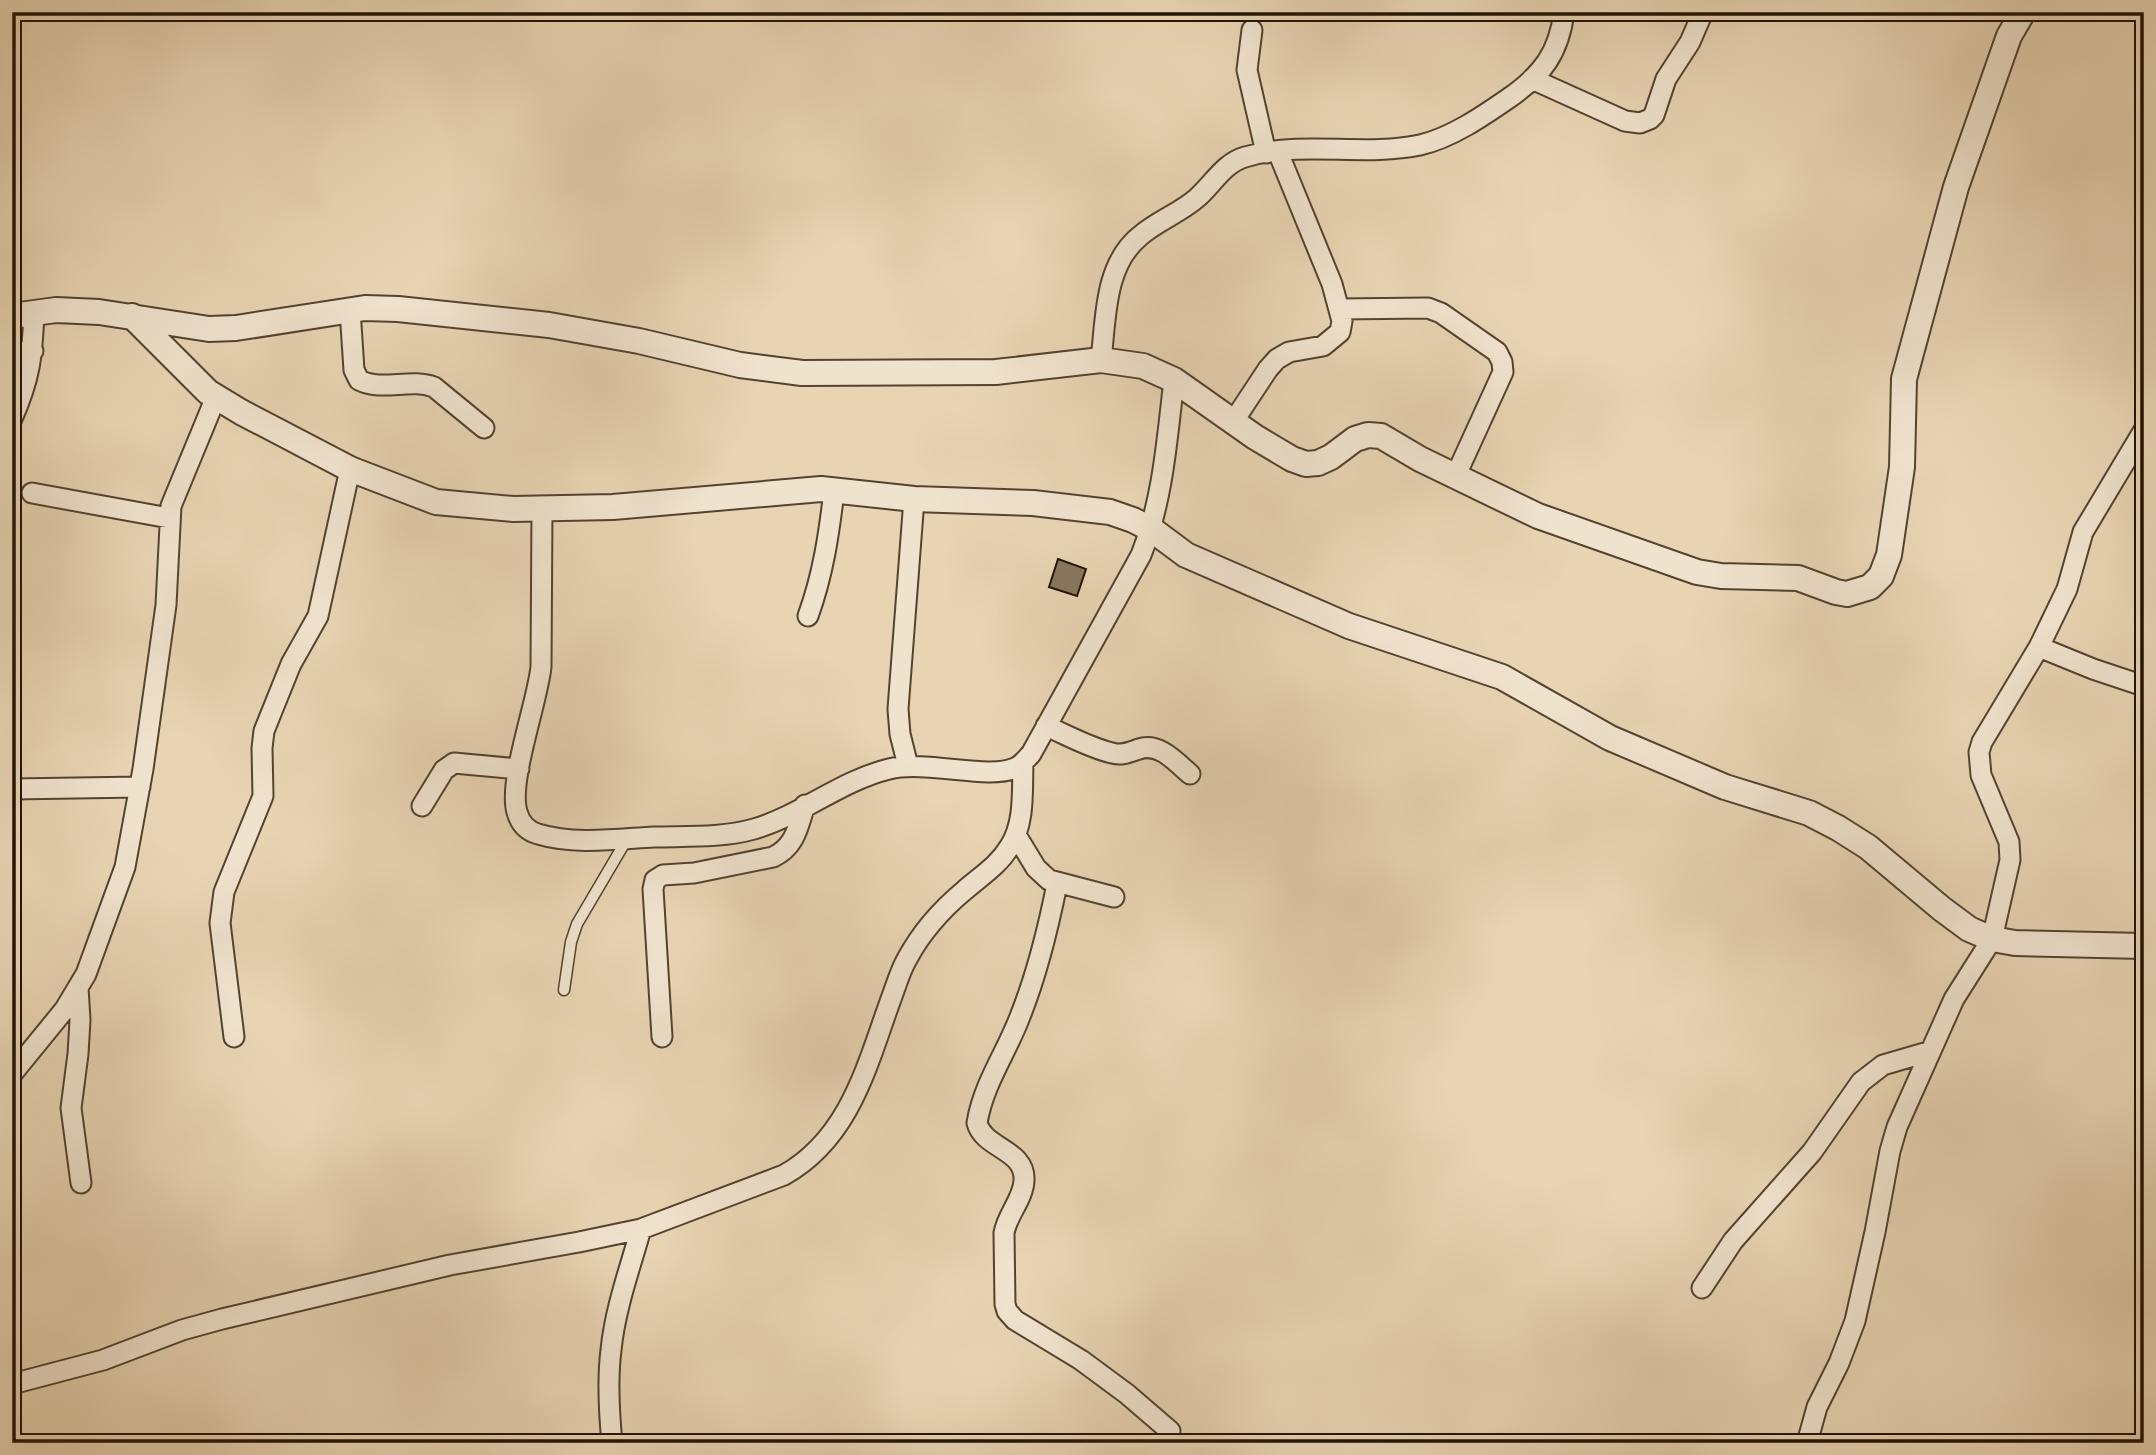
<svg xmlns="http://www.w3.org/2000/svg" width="2156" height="1455" viewBox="0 0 2156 1455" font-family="Vollkorn,serif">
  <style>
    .building { fill: #88775f; stroke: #211305; stroke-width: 2 }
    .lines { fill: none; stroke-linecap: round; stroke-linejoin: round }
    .service-casing { stroke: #534330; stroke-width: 13 }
    .minor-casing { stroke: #534330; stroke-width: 23 }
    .tertiary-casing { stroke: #534330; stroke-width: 28 }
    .service { stroke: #f0e3ce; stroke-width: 10 }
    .minor { stroke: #f0e3ce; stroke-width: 19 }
    .tertiary { stroke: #f0e3ce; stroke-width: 24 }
  </style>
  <rect width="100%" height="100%" fill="#e8d4b3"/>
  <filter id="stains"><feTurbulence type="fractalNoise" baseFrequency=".00286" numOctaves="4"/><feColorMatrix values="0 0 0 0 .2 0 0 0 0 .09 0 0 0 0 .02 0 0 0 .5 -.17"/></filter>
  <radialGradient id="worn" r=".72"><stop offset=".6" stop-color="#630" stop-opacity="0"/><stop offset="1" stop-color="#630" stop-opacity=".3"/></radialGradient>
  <path class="building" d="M 1058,559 L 1086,569 L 1077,596 L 1049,587 Z"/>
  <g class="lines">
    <defs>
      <path id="service" d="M 564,990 L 571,942 L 577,924 L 627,839"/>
      <path id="minor" d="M 1252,30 L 1247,70 L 1266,153
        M 1532,79 L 1625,121 L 1640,123 L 1650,119 L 1654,115 L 1666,79 L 1690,42 L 1703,12
        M 1339,309 L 1428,308 L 1441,313 L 1497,352 L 1502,362 L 1503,372 L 1456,475
        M 350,310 L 354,370 L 359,380 C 382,392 410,378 434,387 L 484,428
        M 12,352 L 33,351
        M 1101,360 C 1106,319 1104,265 1140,236 C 1157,221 1180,213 1197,198 C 1213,184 1224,163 1245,157 C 1301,140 1363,157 1420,145 C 1451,138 1483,116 1509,98 C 1542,75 1559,53 1564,12
        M 12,419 C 30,378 32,358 34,313
        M 1233,422 L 1268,369 L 1277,359 L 1289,352 L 1323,346 L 1340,332 L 1342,321 L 1332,284 L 1278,152
        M 32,493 L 169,518
        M 542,508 L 541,667 C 537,704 508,781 517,812 C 520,823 527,831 538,834 C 574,845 617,839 654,837 C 687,836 722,838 754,829 C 802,815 840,781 889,769 C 926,760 989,780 1015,768 C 1022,765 1026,759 1031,754 L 1141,555 C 1163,500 1167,439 1174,380
        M 808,616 C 823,575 829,534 834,491
        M 2039,647 L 2093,669 L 2144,686
        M 1046,726 C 1067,735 1090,748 1112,753 C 1122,756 1130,752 1139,749 C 1159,742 1176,762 1190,774
        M 908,766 L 900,734 L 898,709 L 914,499
        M 12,789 L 140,787
        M 422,806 L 444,770 L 454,763 L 519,769
        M 1016,835 L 1036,868 L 1049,880 L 1114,897
        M 1057,884 C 1048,929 1037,975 1019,1019 C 1006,1053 983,1085 977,1123 C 984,1149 1026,1149 1024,1181 C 1023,1199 1007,1215 1004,1233 L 1005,1304 L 1007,1311 L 1015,1320 L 1081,1360 L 1127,1394 L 1170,1431
        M 78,987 L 80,1020 L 78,1054 L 71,1108 L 81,1183
        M 234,1037 L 220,923 L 224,892 L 263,796 L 262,748 L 264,731 L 291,664 L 318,616 L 350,469
        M 662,1037 L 653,889 L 655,880 L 663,875 L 694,873 L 773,857 C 795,847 798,827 805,805
        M 12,1074 L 65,1009 L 86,974 L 125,867 L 143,769 L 166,605 L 171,506 L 216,397
        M 1702,1288 L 1733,1241 L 1812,1152 L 1861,1082 L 1883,1065 L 1931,1051
        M 12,1384 L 103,1360 L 182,1330 L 222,1319 L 450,1265 L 579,1242 L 641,1229 L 784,1175 C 850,1138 867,1065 891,999 C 896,986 900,971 907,959 C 921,933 942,909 965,890 C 981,876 999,865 1010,846 C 1025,823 1022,790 1023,763
        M 612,1443 C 609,1412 607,1381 611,1350 C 615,1309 630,1268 641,1229
        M 1807,1443 L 1817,1407 L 1839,1363 L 1855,1321 L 1875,1232 L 1890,1151 L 1897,1127 L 1954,999 L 1992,939 L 2010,860 L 2009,842 L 1981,775 L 1979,752 L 1982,742 L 2039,647 L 2067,589 L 2083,532 L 2144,430"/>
      <path id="tertiary" d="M 12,316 L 56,310 L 99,312 L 209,329 L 236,328 L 365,308 L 398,309 L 549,325 L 639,341 L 740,365 L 802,373 L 996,372 L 1101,360 L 1143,366 L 1174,380 L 1255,437 L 1292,459 L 1306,464 L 1318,463 L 1331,457 L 1355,439 L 1368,435 L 1381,436 L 1420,459 L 1538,516 L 1697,572 L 1721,576 L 1798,578 L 1836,592 L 1847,594 L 1870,587 L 1881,576 L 1889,555 L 1902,467 L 1904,379 L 1956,187 L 2009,36 L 2023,12
        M 132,316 L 208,392 L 241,412 L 350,469 L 436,502 L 513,509 L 613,507 L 821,489 L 914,499 L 1033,503 L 1110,512 L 1133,520 L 1151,529 L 1186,555 L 1349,626 L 1502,677 L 1610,738 L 1725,787 L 1809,813 L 1838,828 L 1868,847 L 1942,909 L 1969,929 L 1992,939 L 2015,943 L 2144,946"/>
    </defs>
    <use href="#service" class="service-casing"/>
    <use href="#minor" class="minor-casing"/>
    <use href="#tertiary" class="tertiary-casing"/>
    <use href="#service" class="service"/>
    <use href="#minor" class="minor"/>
    <use href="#tertiary" class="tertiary"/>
  </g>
  <rect width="2156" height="1455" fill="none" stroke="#e8d4b3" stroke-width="42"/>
  <rect x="14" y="14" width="2128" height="1427" fill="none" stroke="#211305" stroke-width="3.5"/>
  <rect x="21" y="21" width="2114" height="1413" fill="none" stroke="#211305" stroke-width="2"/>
  <rect width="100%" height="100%" filter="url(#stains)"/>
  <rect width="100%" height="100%" fill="url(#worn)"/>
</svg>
